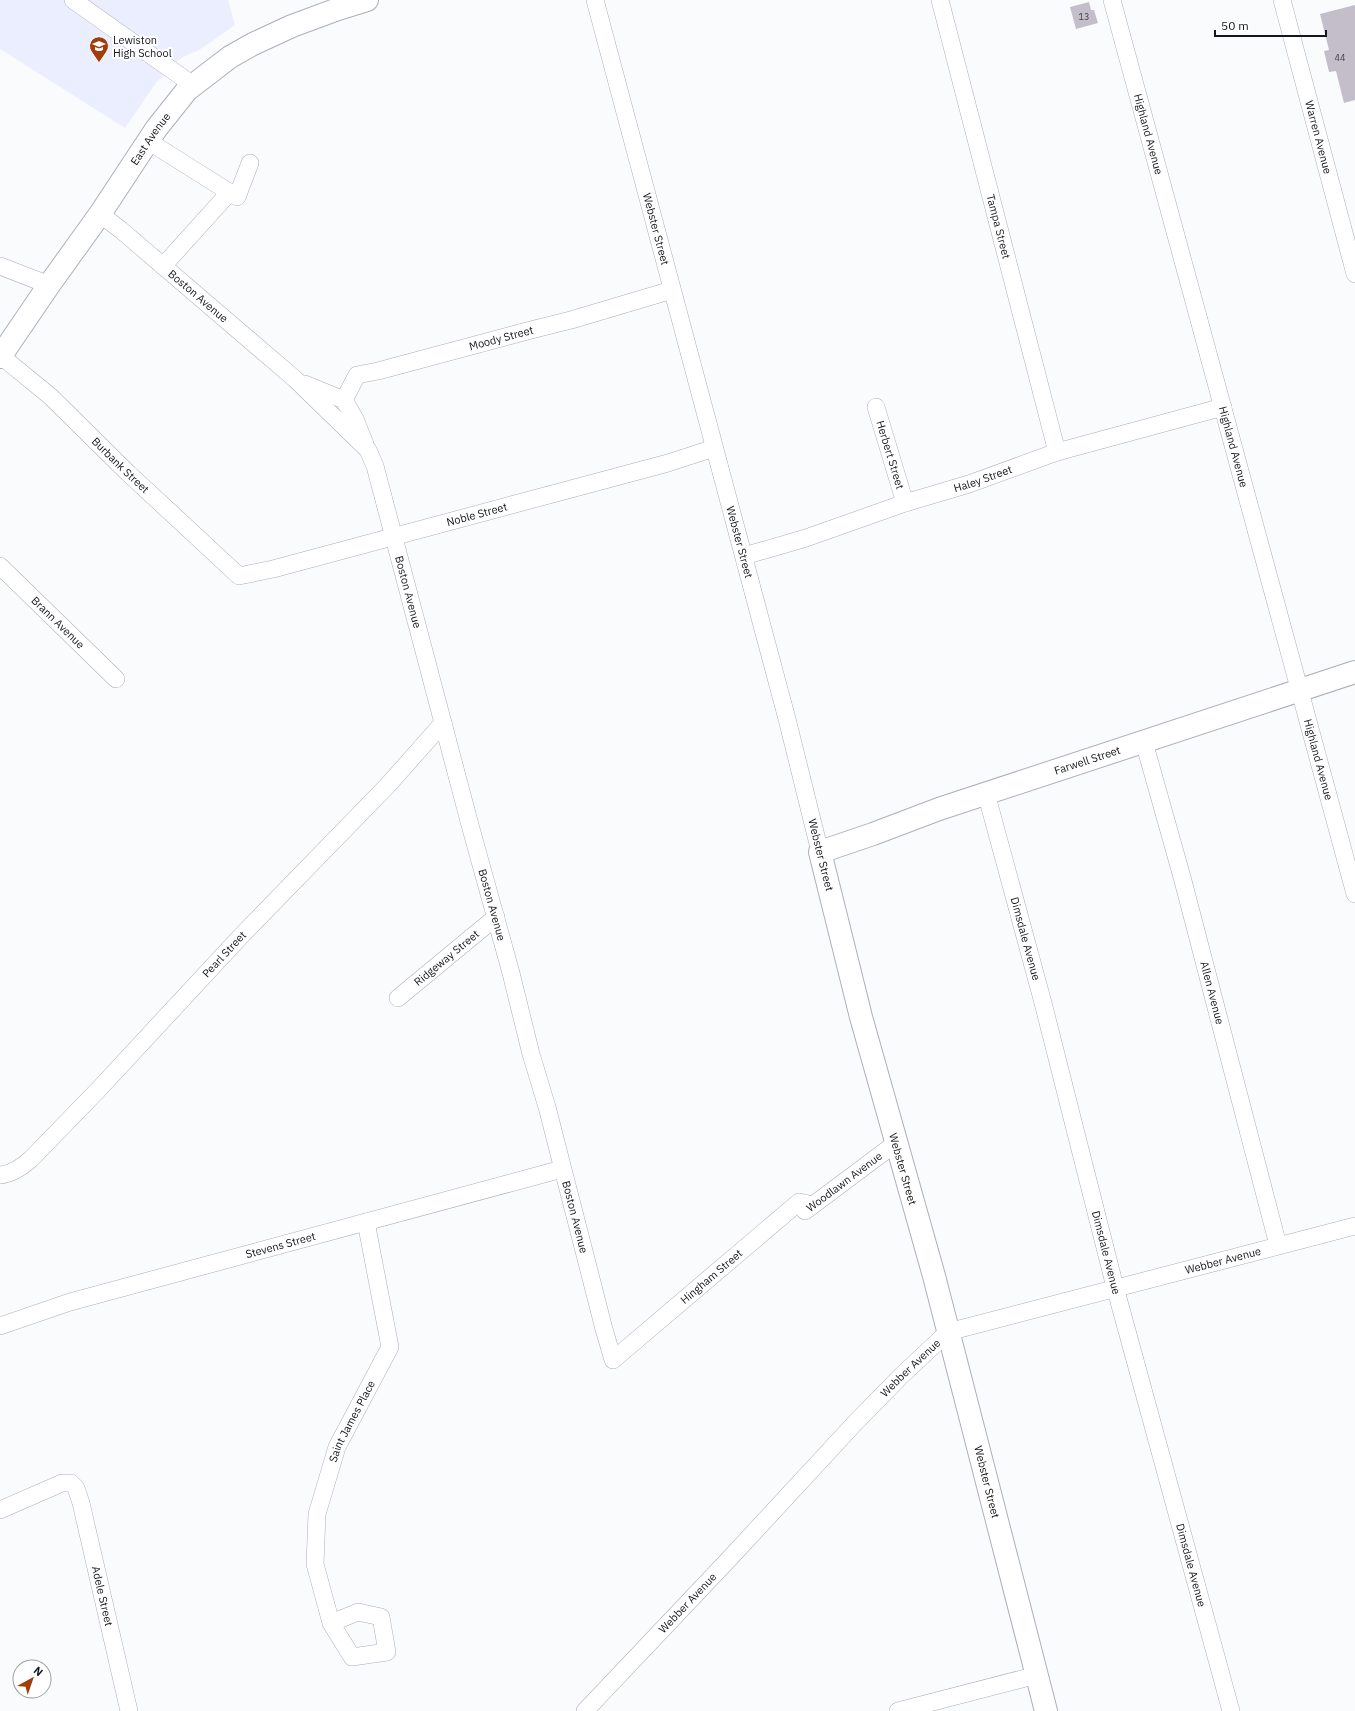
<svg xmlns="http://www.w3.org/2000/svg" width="1355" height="1711" viewBox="0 0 1355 1711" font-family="'IBM Plex Sans',sans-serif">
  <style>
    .built { fill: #ebeefe }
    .building { fill: #c3beca }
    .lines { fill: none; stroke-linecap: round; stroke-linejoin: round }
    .minor-casing { stroke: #adafbb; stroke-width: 18 }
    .major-casing { stroke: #adafbb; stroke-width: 24 }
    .minor { stroke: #fff; stroke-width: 17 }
    .major { stroke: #fff; stroke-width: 22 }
    .labels { text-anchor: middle; stroke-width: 4; stroke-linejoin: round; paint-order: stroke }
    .number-label { font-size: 9px; fill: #404046 }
    .poi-label { font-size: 11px; fill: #15161a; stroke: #fff; text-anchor: start }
    .street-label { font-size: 11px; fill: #15161a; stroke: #fff }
  </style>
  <rect width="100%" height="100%" fill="#fafbfd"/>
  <path class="built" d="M 0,0 L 228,0 L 235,25 L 199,50 L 183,57 L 174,64 L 156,83 L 125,128 L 0,49 Z"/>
  <path class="building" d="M 1089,2 L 1091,10 L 1094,10 L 1098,23 L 1076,29 L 1070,7 Z
    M 1355,5 L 1355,100 L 1344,103 L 1336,71 L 1329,72 L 1324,51 L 1329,50 L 1320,14 Z"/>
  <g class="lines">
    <defs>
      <g id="minor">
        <path d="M 73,0 L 193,85"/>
        <path id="s1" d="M 595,0 L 787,719 L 820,852"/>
        <path id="s2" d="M 940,0 L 1057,452"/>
        <path id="s3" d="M 1112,0 L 1355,894"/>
        <path id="s4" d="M 1282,0 L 1355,274"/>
        <path d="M 148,141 L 237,197 L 250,163"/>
        <path id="s5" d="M 100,214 L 121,230 L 295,379 L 368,450 L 375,466 L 470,825 L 511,973 L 531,1054 L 547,1107 L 604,1329 L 613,1360 L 799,1202 L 813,1205"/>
        <path d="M 0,266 L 49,285"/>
        <path d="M 163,266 L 229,193"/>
        <path id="s6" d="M 1,356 L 50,396 L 128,473 L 239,576 L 273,569 L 571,489 L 668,463 L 714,448"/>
        <path d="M 305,384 L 344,400 L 355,419 L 365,444"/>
        <path id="s7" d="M 344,400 L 357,375 L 378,371 L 531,330 L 571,320 L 672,290"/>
        <path id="s8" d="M 876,407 L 905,503"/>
        <path id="s9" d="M 744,556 L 806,538 L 905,503 L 969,484 L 1057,452 L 1223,407"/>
        <path id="s10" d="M 0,566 L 116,679"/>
        <path id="s11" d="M 1144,742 L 1182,877 L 1278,1245"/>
        <path id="s12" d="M 986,793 L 1042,999 L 1115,1287 L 1231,1711"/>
        <path id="s13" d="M 398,998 L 496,917"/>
        <path id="s14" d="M 0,1175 C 12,1174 22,1167 31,1159 L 98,1090 L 241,936 L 388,785 L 443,723"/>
        <path id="s15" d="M 805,1211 L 896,1143"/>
        <path id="s16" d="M 0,1326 L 70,1302 L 562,1169"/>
        <path id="s17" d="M 0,1510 L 62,1483 L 71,1483 L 76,1488 L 81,1503 L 129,1711"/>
        <path id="s18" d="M 331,1623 L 358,1612 L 381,1617 L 387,1652 L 352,1657 L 331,1623 L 315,1564 L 317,1514 L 337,1447 L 390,1347 L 366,1222"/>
        <path id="s19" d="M 585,1711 L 730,1558 L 855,1423 L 901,1376 L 948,1332 L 1355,1226"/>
        <path d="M 898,1711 L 1037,1675"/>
      </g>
      <g id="major">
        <path id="s20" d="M 0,357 L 49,285 L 100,214 L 156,129 L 187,90 L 230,57 L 253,44 L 292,26 L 338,9 L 367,0"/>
        <path id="s21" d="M 1046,1711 L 934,1276 L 861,1017 L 820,852 L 873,834 L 939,809 L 1355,672"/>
      </g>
    </defs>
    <use href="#minor" class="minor-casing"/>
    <use href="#major" class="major-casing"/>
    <use href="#minor" class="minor"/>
    <use href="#major" class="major"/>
  </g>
  <defs>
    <symbol id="school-pin" viewBox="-11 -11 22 30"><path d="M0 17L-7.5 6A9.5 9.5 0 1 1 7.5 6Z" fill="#a13d0b" stroke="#fff"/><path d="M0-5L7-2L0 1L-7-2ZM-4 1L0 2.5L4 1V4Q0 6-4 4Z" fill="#fff"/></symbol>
  </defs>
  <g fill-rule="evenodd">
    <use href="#school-pin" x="88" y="35" width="22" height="30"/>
  </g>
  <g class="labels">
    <g class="number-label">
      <text x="1084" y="20">13</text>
      <text x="1340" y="61">44</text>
    </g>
    <g class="poi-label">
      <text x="113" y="44">Lewiston<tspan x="113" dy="13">High School</tspan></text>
    </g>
    <g class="street-label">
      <text dy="4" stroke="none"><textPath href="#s3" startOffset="139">Highland Avenue</textPath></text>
      <text dy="4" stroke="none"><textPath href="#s4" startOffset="142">Warren Avenue</textPath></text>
      <text dy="4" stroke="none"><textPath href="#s20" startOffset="265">East Avenue</textPath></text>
      <text dy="4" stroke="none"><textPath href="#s2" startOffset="234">Tampa Street</textPath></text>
      <text dy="4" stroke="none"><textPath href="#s1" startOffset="237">Webster Street</textPath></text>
      <text dy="4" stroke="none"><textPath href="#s5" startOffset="128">Boston Avenue</textPath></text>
      <text dy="4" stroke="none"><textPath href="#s7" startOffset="177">Moody Street</textPath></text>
      <text dy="4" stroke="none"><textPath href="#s3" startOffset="463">Highland Avenue</textPath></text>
      <text dy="4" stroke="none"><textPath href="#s8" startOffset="50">Herbert Street</textPath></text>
      <text dy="4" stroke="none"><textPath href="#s6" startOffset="162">Burbank Street</textPath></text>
      <text dy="4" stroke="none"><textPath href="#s9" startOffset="251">Haley Street</textPath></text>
      <text dy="4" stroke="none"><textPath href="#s6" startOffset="570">Noble Street</textPath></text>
      <text dy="4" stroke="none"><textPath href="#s1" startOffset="561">Webster Street</textPath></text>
      <text dy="4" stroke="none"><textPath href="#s5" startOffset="505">Boston Avenue</textPath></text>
      <text dy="4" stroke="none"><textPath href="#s10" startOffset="81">Brann Avenue</textPath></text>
      <text dy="4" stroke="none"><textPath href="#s21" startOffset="1171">Farwell Street</textPath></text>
      <text dy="4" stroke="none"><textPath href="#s3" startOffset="787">Highland Avenue</textPath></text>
      <text transform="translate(821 855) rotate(76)" y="4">Webster Street</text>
      <text dy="4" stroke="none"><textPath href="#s5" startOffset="829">Boston Avenue</textPath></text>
      <text dy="4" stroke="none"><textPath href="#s12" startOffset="151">Dimsdale Avenue</textPath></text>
      <text dy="4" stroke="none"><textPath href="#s14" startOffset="317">Pearl Street</textPath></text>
      <text dy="4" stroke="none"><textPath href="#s13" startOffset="63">Ridgeway Street</textPath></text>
      <text dy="4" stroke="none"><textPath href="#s11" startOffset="260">Allen Avenue</textPath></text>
      <text transform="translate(903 1169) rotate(74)" y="4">Webster Street</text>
      <text dy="4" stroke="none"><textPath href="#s15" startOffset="49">Woodlawn Avenue</textPath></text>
      <text dy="4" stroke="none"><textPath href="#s5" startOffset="1152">Boston Avenue</textPath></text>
      <text dy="4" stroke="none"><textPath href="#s16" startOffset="292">Stevens Street</textPath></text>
      <text dy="4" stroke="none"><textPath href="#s12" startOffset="475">Dimsdale Avenue</textPath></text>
      <text dy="4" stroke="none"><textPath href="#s19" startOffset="809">Webber Avenue</textPath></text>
      <text dy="4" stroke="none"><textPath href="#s5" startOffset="1429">Hingham Street</textPath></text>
      <text dy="4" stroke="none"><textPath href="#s19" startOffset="473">Webber Avenue</textPath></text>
      <text dy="4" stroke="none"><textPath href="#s18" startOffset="374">Saint James Place</textPath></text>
      <text transform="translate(987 1482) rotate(76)" y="4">Webster Street</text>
      <text dy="4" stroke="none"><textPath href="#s12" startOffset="799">Dimsdale Avenue</textPath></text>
      <text dy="4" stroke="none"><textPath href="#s17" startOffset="195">Adele Street</textPath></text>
      <text dy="4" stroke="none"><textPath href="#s19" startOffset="149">Webber Avenue</textPath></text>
    </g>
  </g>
  <g transform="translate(32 1679) rotate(40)"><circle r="19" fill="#ffffff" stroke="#a1a2a3"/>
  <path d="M0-3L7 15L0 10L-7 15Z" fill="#a13d0b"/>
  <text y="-6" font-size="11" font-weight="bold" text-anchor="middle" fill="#15161a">N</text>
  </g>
  <path d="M1215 30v6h111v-6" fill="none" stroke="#15161a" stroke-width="2"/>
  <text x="1221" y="30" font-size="12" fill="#15161a" stroke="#ffffff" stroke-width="3" paint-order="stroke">50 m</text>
</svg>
